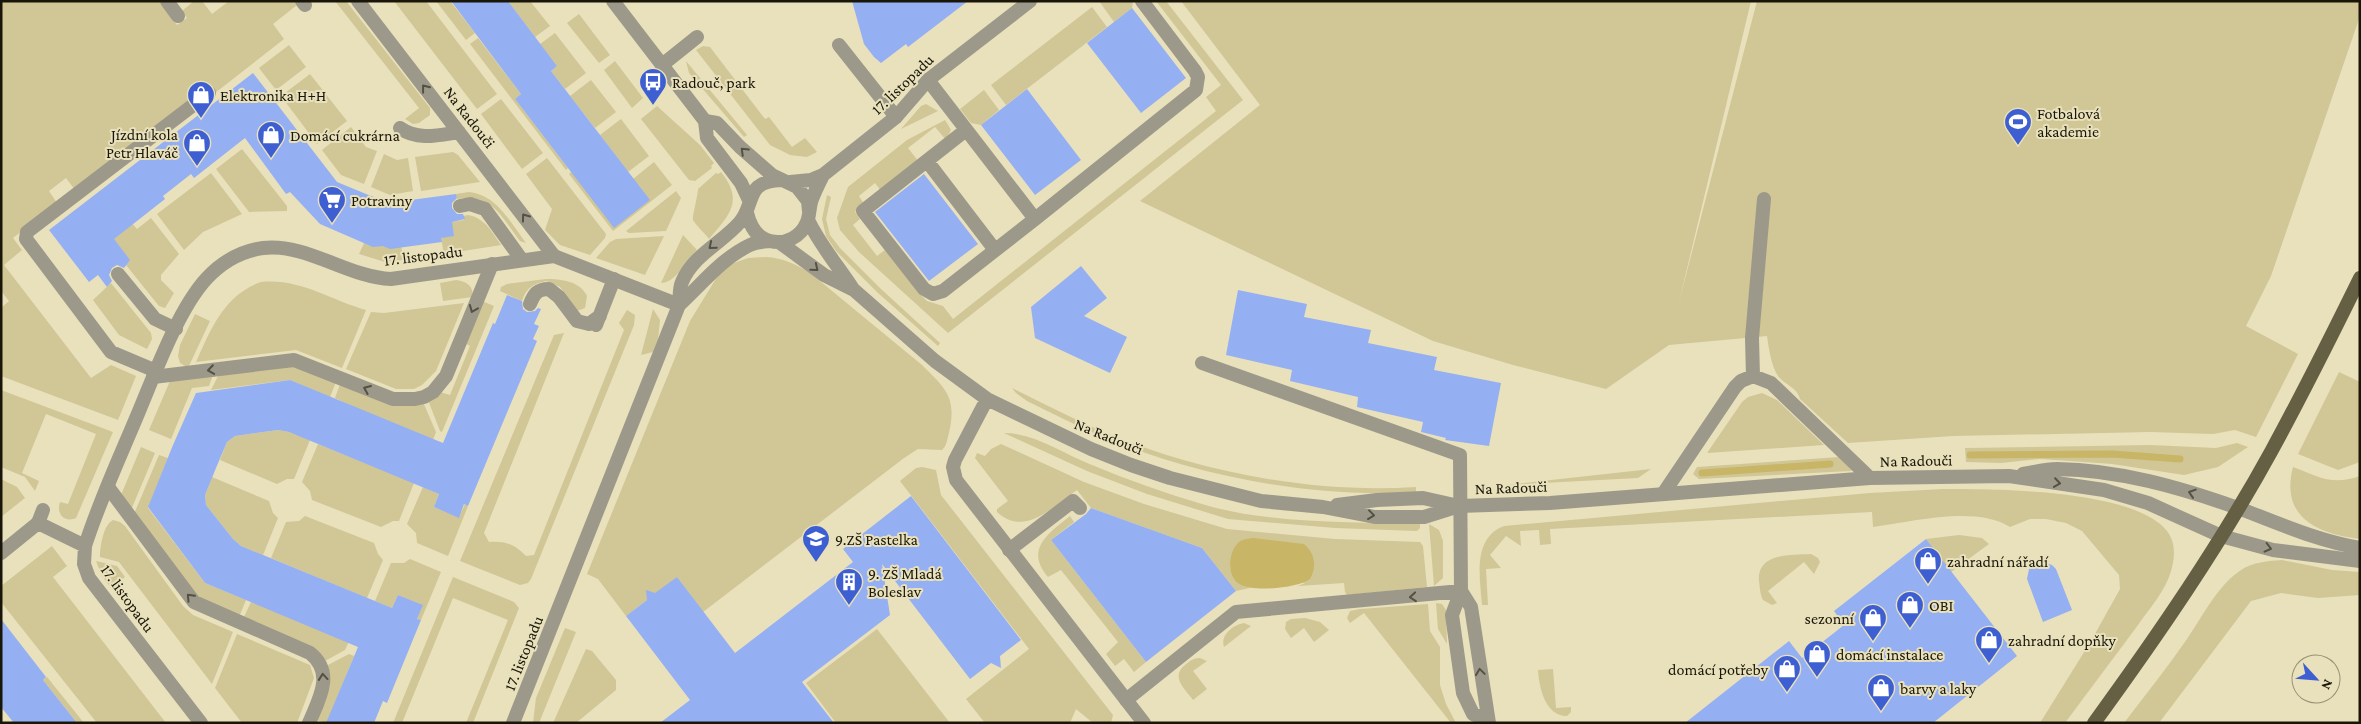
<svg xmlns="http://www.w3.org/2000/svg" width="2361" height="724" viewBox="0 0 2361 724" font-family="'Crimson Pro',serif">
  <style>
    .green { fill: #d1c696 }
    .water { fill: #c8b566 }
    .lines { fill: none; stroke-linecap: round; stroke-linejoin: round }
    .stream { stroke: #c8b566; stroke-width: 7 }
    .building { fill: #95aff3 }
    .service { stroke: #9d998a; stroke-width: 14 }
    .minor { stroke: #9d998a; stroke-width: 14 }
    .primary { stroke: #655f44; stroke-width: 14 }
    .oneway { stroke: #545143 }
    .labels { text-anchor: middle; stroke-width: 4; stroke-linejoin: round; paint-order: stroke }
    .poi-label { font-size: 16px; fill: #191609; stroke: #e9e1bc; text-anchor: start }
    .street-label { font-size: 16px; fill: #191609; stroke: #e9e1bc }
  </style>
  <rect width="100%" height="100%" fill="#e9e1bc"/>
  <path class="green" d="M 1,1 L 159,1 L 177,25 L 187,18 L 182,11 L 194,1 L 202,1 L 212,14 L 229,1 L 294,1 L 297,5 L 273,24 L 284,39 L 215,93 L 75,190 L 66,178 L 49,191 L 57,203 L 13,238 L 22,250 L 4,265 L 91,378 L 111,365 L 136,376 L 118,420 L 1,376 L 1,308 L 9,301 L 1,291 Z
    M 335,1 L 346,1 L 430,108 L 430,115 L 419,123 L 413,124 L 405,119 L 419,108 Z
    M 394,1 L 426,1 L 497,94 L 477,109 Z
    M 436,1 L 450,1 L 475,33 L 466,40 Z
    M 508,1 L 530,1 L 550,26 L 535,37 Z
    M 1099,1 L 1133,1 L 1132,8 L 1114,22 Z
    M 1156,1 L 1166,1 L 1243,100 L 948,333 L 859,252 L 840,230 L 837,218 L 848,187 L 907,140 L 945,120 L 951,130 L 946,140 L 935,127 L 908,148 L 919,162 L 881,191 L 875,183 L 859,196 L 864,204 L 855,212 L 860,219 L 853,225 L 877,256 L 885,250 L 920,294 L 927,301 L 943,306 L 953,319 L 1216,111 L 1206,97 L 1221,85 Z
    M 1181,1 L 1751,1 L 1679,302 L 1757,1 L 2360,1 L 2360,16 L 2271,276 L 2246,326 L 2298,354 L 2256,437 L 2235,430 L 2213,434 L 2150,432 L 1953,436 L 1848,443 L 1800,399 C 1797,387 1785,385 1778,376 C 1771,365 1769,349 1767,336 L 1669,345 L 1606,389 L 1513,365 L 1433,341 L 1140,201 L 1260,105 Z
    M 1092,7 L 1107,27 L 1006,105 L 991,85 Z
    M 579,14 L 610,55 L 599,63 L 567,23 Z
    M 555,33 L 586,73 L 565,89 L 551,71 L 557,66 L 540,44 Z
    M 478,38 L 521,94 L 515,99 L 568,168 L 566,170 L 470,44 Z
    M 289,45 L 306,67 L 276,90 L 259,68 Z
    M 703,46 L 710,47 L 765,119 L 769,117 L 792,147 L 805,138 L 817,152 L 807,157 L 790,155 L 770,145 L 696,50 Z
    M 615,61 L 643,98 L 632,108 L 604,70 Z
    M 686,61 L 747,135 L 744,137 L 689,73 Z
    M 310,74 L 347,121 L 317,144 L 281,96 Z
    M 591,80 L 616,112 L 595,128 L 570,96 Z
    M 984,90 L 999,110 L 981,125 L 971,123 L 960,109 Z
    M 501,99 L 543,153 L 522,169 L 481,114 Z
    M 926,104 L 938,111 L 901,129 L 921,106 Z
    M 657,106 L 700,145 L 714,163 L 711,166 L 712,168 L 695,181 L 689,180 L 641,119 Z
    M 621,119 L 649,156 L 628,172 L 600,135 Z
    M 351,127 L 366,147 L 377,151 L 364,184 L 341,175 L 322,150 Z
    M 242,149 L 287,206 L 287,211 L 249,212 L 216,169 Z
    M 453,152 L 458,155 L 480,182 L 421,191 L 415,157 Z
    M 384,154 L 397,160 L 408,158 L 413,191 L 390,195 L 371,187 Z
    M 547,158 L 606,234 L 605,238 L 590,255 L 560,245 L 545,230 L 552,209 L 526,174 Z
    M 654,162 L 672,185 L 613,231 L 569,174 L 571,172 L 633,179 Z
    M 721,172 C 744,201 730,214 709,239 C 705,233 697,227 693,220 C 692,217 698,195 698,189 L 716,173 L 718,174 Z
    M 211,173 L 242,214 L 203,232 L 184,250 L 157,214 Z
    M 676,191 L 681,198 L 666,231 L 629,233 L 626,231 Z
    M 469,192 C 497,195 510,222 526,243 L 520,241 C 501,217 493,193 457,199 L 456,194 Z
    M 827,195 L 831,197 L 826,219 L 830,235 L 840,248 L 881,289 L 940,343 L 938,346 L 878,293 L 836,251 L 826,236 L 822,219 Z
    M 468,215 C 485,218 492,232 501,245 L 444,254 L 441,238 L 452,222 L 464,220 L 463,216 Z
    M 151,218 L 179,254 L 161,275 L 161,280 L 174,293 L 165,308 L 159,306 L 126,265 L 111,236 L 130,221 L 137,229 Z
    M 683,235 L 697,250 C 687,260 677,282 661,283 Z
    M 664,236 L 645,275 L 596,258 L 610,242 L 616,239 Z
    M 366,239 L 401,243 L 403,260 L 385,262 L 359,254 Z
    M 766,257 C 783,258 795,264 809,272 L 922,365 C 946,389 957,397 949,433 C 947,439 947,446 942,450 L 918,449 L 904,458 L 703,612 L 677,577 L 656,594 L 647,595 L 647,600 L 626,616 L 598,579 L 587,574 L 690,321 L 717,277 L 731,264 L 748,258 Z
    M 546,279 C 561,279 580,281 587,296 L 585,308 L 577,311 L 560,287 L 546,281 C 533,284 526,288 522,301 L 500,291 L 501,287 L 507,284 Z
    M 456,280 C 465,281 475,286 472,297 L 443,301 L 440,283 Z
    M 261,282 C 300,278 330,300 366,310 L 342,368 L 296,350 L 196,362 C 211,329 224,295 261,282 Z
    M 111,283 L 151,333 L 152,339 L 147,349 L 119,335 L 93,300 Z
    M 482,301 L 494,306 L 442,432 L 440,431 L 428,400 L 440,392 L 450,395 L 470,346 L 465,343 Z
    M 464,303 L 436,371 L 422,385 L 414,389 L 396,389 L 346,369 L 371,312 L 384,313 Z
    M 653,309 L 660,320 L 658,339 L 653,352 L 641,355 Z
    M 627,310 L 635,315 L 634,325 L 531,579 L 528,583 L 520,585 L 460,561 L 554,335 L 564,333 L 484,533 L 489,542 C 505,541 515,544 526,556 L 534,555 L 624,330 L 619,323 Z
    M 195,314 L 210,321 L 188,368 L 180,363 L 178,356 L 180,345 Z
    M 293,365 L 336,382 L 330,397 L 290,380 L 211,390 L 219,374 Z
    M 2339,372 L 2360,382 L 2360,462 L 2338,470 L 2298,454 Z
    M 213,375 L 209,386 L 192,388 L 171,439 L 149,430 L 170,381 Z
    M 340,384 L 423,402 L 436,432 L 431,445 L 335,398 Z
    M 1012,388 C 1043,403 1073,419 1104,432 C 1198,472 1314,494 1416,487 L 1416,492 C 1314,499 1197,476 1103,437 C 1077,426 1052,413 1027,401 L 1016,393 Z
    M 1,390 L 113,432 L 76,518 C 64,523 56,514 60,502 L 68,504 L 96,434 L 46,414 L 22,473 L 39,481 L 35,491 L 25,477 L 1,467 Z
    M 1762,393 L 1777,400 L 1824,445 L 1707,453 L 1742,402 L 1748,397 Z
    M 278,430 L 289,432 L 310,440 L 294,479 L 287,479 L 277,484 L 220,460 L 227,442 L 235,436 Z
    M 1004,433 C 1035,433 1063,454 1092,465 C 1128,480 1165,493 1202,504 C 1267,524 1352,522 1420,524 L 1420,528 L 1417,531 L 1335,528 L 1228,519 L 1147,494 L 1087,471 Z
    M 2237,443 L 2248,447 L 2218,467 L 2184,475 L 2112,464 L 2070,461 L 2040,459 L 2001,463 L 1966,462 L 1965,448 L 2150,445 L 2216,448 Z
    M 318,444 L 414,483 L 399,521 L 393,521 L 381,527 L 312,500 L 310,491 L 302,482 Z
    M 1001,444 L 1084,482 L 1144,504 L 1227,529 L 1335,539 L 1420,542 L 1423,546 L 1427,587 L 1347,595 L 1345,592 L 1344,583 L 1298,586 L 1305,583 L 1230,565 C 1232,579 1237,584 1250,588 L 1236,591 L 1202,548 L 1091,508 L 1077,490 C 1053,506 1025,538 997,512 L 997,509 L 1008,501 L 975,458 L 977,453 L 985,456 L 991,449 Z
    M 141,447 L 155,453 L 131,510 L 121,495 Z
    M 159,455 L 168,458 L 148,508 L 205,583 L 246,600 L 239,617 L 198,598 L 134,514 Z
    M 1839,457 L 1852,469 L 1851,471 L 1699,479 L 1693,474 L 1697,467 Z
    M 922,467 L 936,470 L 941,495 L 1113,715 L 1111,723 L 1093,723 L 1076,709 L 1070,723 L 985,723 L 966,699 L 1029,649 L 900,481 L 916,468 Z
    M 2293,467 C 2320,477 2331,486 2360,476 L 2360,539 C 2317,534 2280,517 2293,467 Z
    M 1651,469 L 1638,478 L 1505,485 Z
    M 212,477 L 269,501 L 273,513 L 278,518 L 263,555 L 241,546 L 233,539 L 206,505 L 205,495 Z
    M 1,479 L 17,487 L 25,498 L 1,517 Z
    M 423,487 L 439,494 L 434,507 L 459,517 L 465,504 L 468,506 L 448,556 L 417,543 L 416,533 L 407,524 Z
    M 1943,489 C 1994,489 2134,489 2167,531 C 2176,543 2175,557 2171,571 C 2166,590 2149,609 2138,625 C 2114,658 2089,690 2065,723 L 2040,723 L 2091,641 L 2120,589 L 2119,575 L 2082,531 L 2066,523 L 2046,519 L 2030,519 L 2010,527 C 1976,505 1911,522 1873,527 L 1872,512 L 1550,529 L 1551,544 L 1540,545 L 1539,530 L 1520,531 L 1521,546 L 1506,536 L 1490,555 L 1501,568 L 1486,569 L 1488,605 L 1482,605 C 1480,578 1472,538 1504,526 L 1870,493 Z
    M 305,516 L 374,543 L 378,554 L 383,560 L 367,598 L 271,558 L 286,522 L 299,521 Z
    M 1070,516 L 1074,522 L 1051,540 L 1146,662 L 1134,672 L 1124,659 L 1115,666 L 1106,654 L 1118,642 L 1061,570 L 1048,577 C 1024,549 1049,533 1070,516 Z
    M 113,520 L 120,522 L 125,526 L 183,606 L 193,615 L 233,632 L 212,684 L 119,562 L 100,557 C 100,547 103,525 113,520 Z
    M 1429,524 L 1439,530 L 1443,541 L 1443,578 L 1434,586 Z
    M 1959,535 L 1982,538 L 1989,544 L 1951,572 L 1926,539 Z
    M 52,546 L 67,566 L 53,577 L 166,723 L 97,723 L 1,602 L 1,586 Z
    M 1811,554 L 1818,558 L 1820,562 L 1814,574 L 1804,562 L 1768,591 L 1777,603 L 1772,605 L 1763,600 C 1760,594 1760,588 1759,581 C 1757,553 1790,555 1811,554 Z
    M 410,559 L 441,572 L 421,620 L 417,619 L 422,605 L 398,595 L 392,608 L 375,601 L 391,563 L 404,563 Z
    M 2282,560 L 2332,570 L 2360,572 L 2360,595 L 2318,598 L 2281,593 L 2251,601 L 2159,723 L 2124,723 C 2145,695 2167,668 2187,639 C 2203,616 2217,586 2241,570 C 2253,562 2268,561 2282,560 Z
    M 96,561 L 117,566 L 125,577 L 111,588 L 102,576 Z
    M 453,577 L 514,602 L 519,608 L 473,723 L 466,723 L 508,620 L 453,598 L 402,723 L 393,723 Z
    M 251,602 L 351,637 L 345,650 L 325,661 L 318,651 L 313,648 L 243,619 Z
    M 1436,603 L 1442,604 L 1446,610 L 1447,644 L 1438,629 Z
    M 1428,604 L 1430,631 L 1440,647 L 1440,685 L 1446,704 L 1456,723 L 1451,723 L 1364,613 L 1350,623 L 1347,618 L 1350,611 L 1360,609 Z
    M 1305,618 L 1320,622 L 1329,630 L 1314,642 L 1304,628 L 1291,638 L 1285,629 L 1286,622 L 1291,619 Z
    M 1244,623 L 1251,626 L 1224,647 C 1220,635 1233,625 1244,623 Z
    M 565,628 L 576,632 L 539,723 L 533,723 L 536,698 Z
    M 877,629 L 950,723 L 836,723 L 806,683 Z
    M 237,634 L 310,665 L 314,678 L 297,723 L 242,723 L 215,688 Z
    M 586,649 L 592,651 L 616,680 L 616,690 L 576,723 L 553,723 Z
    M 349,654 L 354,656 L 327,723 L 316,720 L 329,688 L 330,681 L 328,665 Z
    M 1200,658 L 1207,661 L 1193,671 L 1207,689 L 1193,700 C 1185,689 1170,677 1185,665 C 1190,661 1193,658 1200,658 Z
    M 1553,669 L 1556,708 L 1571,707 L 1571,712 L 1567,716 C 1545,716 1539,687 1538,670 Z
    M 47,677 L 84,723 L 77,723 L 43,680 Z"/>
  <path class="water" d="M 1253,538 L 1304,544 C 1315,553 1317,567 1310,579 C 1299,588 1254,592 1241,585 C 1226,578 1228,553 1238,543 C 1242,539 1247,539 1253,538 Z"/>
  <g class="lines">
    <path class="stream" d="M 1970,455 L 2112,454 L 2180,459
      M 1702,473 L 1830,464"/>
  </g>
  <path class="building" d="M 451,1 L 508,1 L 557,66 L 551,71 L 650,200 L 614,228 L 515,99 L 521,94 Z
    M 852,1 L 968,1 L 908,47 L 906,44 L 881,63 L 874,57 L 864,44 Z
    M 1132,8 L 1186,78 L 1141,113 L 1087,43 Z
    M 253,73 L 337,182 L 388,203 L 456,194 L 457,198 L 452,203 L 452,208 L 457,214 L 463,214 L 465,219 L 452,222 L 454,236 L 441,238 L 442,242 L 390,249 L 383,246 L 373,247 L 320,224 L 290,192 L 286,194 L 245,138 L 194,178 L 191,174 L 163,196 L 165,199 L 114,239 L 130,260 L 124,268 L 117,265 L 112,268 L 109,275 L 112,281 L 107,287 L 98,275 L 89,282 L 49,230 Z
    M 1027,89 L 1081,160 L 1035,195 L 981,125 Z
    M 924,174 L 978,244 L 929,281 L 875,212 Z
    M 1081,266 L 1107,298 L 1084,316 L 1127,337 L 1110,373 L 1035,338 L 1031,307 Z
    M 1238,290 L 1307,304 L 1304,317 L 1371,330 L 1368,343 L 1437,357 L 1434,370 L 1501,383 L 1489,446 L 1445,440 L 1446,438 L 1421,432 L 1423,422 L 1357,407 L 1358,397 L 1290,381 L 1292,370 L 1226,355 Z
    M 507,295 L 522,301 L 523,309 L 527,312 L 535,311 L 538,308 L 541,309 L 534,324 L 539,326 L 533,339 L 537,341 L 468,506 L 464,504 L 459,518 L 434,507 L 439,494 L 289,432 L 278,430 L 235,436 L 227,442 L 216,468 L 205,495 L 206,505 L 233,539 L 241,546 L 392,608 L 398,595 L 423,605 L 417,619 L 421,620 L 387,703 L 383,701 L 374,723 L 326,723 L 358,647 L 205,583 L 148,507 L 173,445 L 196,393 L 290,380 L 443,443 L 493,323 L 495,324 Z
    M 911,496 L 1021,640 L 1000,656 L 1001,668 L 991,663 L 970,679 L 882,564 L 890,615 L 802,682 L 834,723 L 660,723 L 690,700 L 626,616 L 647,600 L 646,590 L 655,593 L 677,577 L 735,653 L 853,562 L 843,549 Z
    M 1091,508 L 1202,548 L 1236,591 L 1146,662 L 1051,540 L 1086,514 Z
    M 1926,539 L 2017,656 L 1933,723 L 1685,723 L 1789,641 L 1802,658 L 1844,625 L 1834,611 Z
    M 2042,562 L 2052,565 L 2056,569 L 2072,610 L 2043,622 L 2027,579 L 2029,569 Z
    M 1,619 L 46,677 L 43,680 L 77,723 L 14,723 L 1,707 Z"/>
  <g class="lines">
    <path class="service" d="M 167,1 L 178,16
      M 302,1 L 305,5
      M 358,1 L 554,256
      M 839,45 L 896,117
      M 662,65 L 697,37
      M 928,80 L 1035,219 L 1196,90 L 1198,77 L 1195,71 L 1142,1
      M 400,128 C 418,141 439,135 459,132
      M 966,130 L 863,211 L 924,289 L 933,294 L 943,291 L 1035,219
      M 927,161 L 995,250
      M 1764,199 L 1752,338 L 1753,376 L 1771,383 L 1870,478
      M 460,206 L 470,204 L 485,209 L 522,260
      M 118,274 L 155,319 L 176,329
      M 530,304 C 534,294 537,289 549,289 L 559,297 L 577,321 L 589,324 L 600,316
      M 596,325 L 614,279
      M 1202,363 L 1460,455 L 1461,591 L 1452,615 L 1463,693 L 1473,714 L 1487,720
      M 156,371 L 111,352 L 26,239 L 27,232 L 209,93
      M 153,377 L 294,360 L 393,399 L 415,399 L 424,397 L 433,392 L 446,376 L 492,264
      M 108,487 L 194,602 L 310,653 C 335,673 319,699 309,723
      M 1663,494 L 1735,387 L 1741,381 L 1753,376
      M 38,523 L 43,510
      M 1009,550 L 1073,501 L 1080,508
      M 1461,591 L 1471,607 L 1489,723
      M 1126,700 L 1236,612 L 1461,591"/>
    <path class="minor" d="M 613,1 L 705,121
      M 705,121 L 717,123 L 740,147 L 772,175 L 797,187 L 808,201 L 809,211
      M 705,121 L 707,138 L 741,183 L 749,200
      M 790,182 L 811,180 L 823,175 L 896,117 L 928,80 L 1030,1
      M 747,213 C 750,225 756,238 770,241 C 785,245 801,237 807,222 C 810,215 809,207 812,199 C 815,191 819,183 823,175
      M 808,220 C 820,245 838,266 853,289
      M 779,242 L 824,275 L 854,290 L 935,361 L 987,399 L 1091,449 L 1131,465 L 1170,478 L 1261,501 L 1323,507 L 1375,517 L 1424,517 L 1459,506 L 1550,503 L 1870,478 L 2009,476 L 2104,490 L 2148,503 L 2221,536 L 2273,550 L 2360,561
      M 679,305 C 701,285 722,258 750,245 C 755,242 763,242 769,241
      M 987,399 L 955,460 L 953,467 L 956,480 L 1144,723
      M 2023,474 C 2034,472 2046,469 2057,469 C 2119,470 2179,487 2238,508 C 2278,523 2317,541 2360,548
      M 1337,505 L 1377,500 L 1423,498 L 1459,506
      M 1,553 L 38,523 L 85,546
      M 201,723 L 89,578 L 84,564 L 85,546 C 99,502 119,459 137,416 C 154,376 178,309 207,278 C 222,262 241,251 263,248 C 307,243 347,277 391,279 L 554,256 L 679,305
      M 513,723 L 679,305 C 680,298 679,288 682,282 C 693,255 722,243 740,222 C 756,203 744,181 782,180"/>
    <path class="primary" d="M 2094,723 C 2158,635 2220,545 2272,450 C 2303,393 2332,335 2360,278"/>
  </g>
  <defs><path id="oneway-chevron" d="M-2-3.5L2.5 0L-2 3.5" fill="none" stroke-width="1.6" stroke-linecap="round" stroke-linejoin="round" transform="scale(1.25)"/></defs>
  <g class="oneway">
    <use href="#oneway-chevron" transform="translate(425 88) rotate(-128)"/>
    <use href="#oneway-chevron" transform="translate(744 151) rotate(-136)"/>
    <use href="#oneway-chevron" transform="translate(525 217) rotate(-126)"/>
    <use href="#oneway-chevron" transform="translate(712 246) rotate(140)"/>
    <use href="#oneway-chevron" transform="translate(815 268) rotate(39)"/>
    <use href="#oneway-chevron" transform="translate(473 309) rotate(112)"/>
    <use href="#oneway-chevron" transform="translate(211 370) rotate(172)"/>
    <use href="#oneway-chevron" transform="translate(367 389) rotate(-157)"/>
    <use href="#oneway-chevron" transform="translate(2057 483) rotate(8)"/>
    <use href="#oneway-chevron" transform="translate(2192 493) rotate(-162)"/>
    <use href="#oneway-chevron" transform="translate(1371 515) rotate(7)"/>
    <use href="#oneway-chevron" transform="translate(2268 548) rotate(14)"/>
    <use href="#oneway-chevron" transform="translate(190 597) rotate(-133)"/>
    <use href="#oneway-chevron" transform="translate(1413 597) rotate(175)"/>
    <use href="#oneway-chevron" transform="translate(1480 672) rotate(-98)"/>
    <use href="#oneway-chevron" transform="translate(323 677) rotate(-95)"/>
  </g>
  <defs>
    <symbol id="bus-pin" viewBox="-11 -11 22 30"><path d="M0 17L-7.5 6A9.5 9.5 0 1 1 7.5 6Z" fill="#3e5fd1" stroke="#e9e1bc"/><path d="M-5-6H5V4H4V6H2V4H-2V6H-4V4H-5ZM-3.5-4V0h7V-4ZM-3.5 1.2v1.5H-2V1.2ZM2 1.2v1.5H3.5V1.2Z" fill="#fff"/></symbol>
    <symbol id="shop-pin" viewBox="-11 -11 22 30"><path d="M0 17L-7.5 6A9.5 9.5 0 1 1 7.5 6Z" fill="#3e5fd1" stroke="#e9e1bc"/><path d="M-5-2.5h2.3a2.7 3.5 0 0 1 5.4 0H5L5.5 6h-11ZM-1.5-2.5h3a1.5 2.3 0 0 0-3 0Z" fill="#fff"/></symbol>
    <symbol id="stadium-pin" viewBox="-11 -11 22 30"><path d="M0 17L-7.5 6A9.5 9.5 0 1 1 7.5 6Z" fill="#3e5fd1" stroke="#e9e1bc"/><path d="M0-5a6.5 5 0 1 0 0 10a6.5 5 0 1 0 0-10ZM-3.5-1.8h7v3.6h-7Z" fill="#fff"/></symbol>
    <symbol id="supermarket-pin" viewBox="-11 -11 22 30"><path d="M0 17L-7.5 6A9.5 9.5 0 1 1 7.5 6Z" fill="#3e5fd1" stroke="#e9e1bc"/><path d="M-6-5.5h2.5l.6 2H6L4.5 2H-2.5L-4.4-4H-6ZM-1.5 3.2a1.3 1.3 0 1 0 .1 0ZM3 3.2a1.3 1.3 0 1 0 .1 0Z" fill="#fff"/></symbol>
    <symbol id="school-pin" viewBox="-11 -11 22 30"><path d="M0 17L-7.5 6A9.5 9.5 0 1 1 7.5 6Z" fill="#3e5fd1" stroke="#e9e1bc"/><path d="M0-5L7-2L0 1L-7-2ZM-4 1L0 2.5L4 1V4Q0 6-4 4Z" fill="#fff"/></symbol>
    <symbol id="building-pin" viewBox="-11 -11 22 30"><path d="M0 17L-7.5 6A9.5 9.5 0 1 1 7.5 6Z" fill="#3e5fd1" stroke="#e9e1bc"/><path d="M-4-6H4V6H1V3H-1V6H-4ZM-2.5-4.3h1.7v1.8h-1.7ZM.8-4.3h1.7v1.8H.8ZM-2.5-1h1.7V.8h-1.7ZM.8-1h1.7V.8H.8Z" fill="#fff"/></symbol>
  </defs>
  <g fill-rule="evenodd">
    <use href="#bus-pin" x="637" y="66" width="32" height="43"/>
    <use href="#shop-pin" x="185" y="79" width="32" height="43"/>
    <use href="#stadium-pin" x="2002" y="106" width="32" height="43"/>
    <use href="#shop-pin" x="255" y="119" width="32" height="43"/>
    <use href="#shop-pin" x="181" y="127" width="32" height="43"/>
    <use href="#supermarket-pin" x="316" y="184" width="32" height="43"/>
    <use href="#school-pin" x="800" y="523" width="32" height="43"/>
    <use href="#shop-pin" x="1912" y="545" width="32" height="43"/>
    <use href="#building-pin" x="833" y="566" width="32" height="43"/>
    <use href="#shop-pin" x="1894" y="589" width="32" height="43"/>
    <use href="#shop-pin" x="1857" y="602" width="32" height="43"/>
    <use href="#shop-pin" x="1973" y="624" width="32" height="43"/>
    <use href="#shop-pin" x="1801" y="638" width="32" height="43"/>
    <use href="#shop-pin" x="1771" y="653" width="32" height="43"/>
    <use href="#shop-pin" x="1865" y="672" width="32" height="43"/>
  </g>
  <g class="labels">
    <g class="poi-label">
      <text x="672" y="88">Radouč, park</text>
      <text x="220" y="101">Elektronika H+H</text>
      <text x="2037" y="119">Fotbalová<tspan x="2037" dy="18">akademie</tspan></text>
      <text x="178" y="140" text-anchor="end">Jízdní kola<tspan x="178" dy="18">Petr Hlaváč</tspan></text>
      <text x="290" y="141">Domácí cukrárna</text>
      <text x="351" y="206">Potraviny</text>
      <text x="835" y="545">9.ZŠ Pastelka</text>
      <text x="1947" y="567">zahradní nářadí</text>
      <text x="868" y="579">9. ZŠ Mladá<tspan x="868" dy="18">Boleslav</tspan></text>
      <text x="1929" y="611">OBI</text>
      <text x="1854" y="624" text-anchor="end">sezonní</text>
      <text x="2008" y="646">zahradní dopňky</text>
      <text x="1836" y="660">domácí instalace</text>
      <text x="1768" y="675" text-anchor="end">domácí potřeby</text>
      <text x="1900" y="694">barvy a laky</text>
    </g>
    <g class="street-label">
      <text transform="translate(902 84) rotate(-44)" y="6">17. listopadu</text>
      <text transform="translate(470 117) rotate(52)" y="6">Na Radouči</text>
      <text transform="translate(423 255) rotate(-7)" y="6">17. listopadu</text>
      <text transform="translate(1109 436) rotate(22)" y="6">Na Radouči</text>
      <text transform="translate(1916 460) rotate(-1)" y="6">Na Radouči</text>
      <text transform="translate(1511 487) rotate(-2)" y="6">Na Radouči</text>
      <text transform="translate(128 598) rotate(54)" y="6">17. listopadu</text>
      <text transform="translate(523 653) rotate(-68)" y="6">17. listopadu</text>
    </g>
  </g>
  <rect width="2361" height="724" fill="none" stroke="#191609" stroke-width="5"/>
  <g transform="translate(2316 679) rotate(116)"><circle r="24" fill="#e9e1bc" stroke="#969074"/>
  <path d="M0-4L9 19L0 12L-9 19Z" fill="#3e5fd1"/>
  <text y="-8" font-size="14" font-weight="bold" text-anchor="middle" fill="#191609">N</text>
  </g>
</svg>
